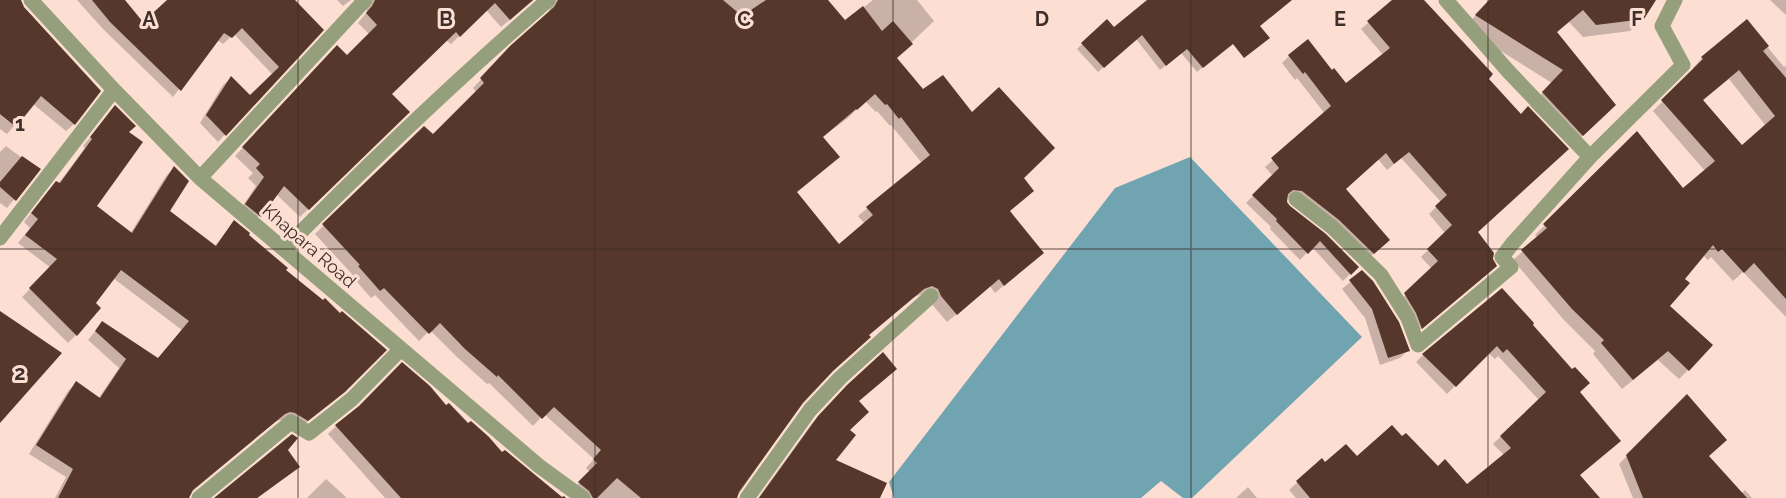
<svg xmlns="http://www.w3.org/2000/svg" width="1786" height="498" viewBox="0 0 1786 498" font-family="Raleway,sans-serif">
  <style>
    .water { fill: #70a4b0 }
    .shadow { fill: #0003; fill-rule: evenodd }
    .building { fill: #55372c; fill-rule: evenodd }
    .lines { fill: none; stroke-linecap: round; stroke-linejoin: round }
    .street { stroke: #959f7b; stroke-width: 15 }
    .grid { fill: none; stroke: #3e2f2a; stroke-width: 1.5; stroke-opacity: 0.55 }
    .labels { text-anchor: middle; stroke-width: 6; stroke-linejoin: round; paint-order: stroke }
    .street-label { font-size: 18px; fill: #3e2f2a; stroke: #fcded2 }
    .grid-label { font-size: 20px; text-anchor: middle; font-weight: bold; fill: #3e2f2a; stroke: #fcded2; stroke-width: 6; stroke-linejoin: round; paint-order: stroke }
  </style>
  <rect width="100%" height="100%" fill="#fcded2"/>
  <path class="water" d="M 1190,157 L 1362,337 L 1192,498 L 1183,498 L 1161,481 L 1141,498 L 894,498 L 889,482 L 1115,188 Z"/>
  <path class="shadow" d="M 0,0 L 20,0 L 74,124 L 66,131 L 33,104 L 7,134 L 0,129 Z
    M 77,0 L 123,0 L 143,24 L 170,0 L 293,0 L 322,30 L 218,142 L 200,123 L 223,85 L 231,78 L 250,97 L 273,75 L 234,34 L 223,44 L 217,40 L 173,97 L 103,29 Z
    M 337,0 L 351,0 L 343,6 Z
    M 359,0 L 534,0 L 501,27 L 486,10 L 451,44 L 446,40 L 390,94 L 408,112 L 300,217 L 276,194 L 252,225 L 238,213 L 256,186 L 248,178 L 253,173 L 235,156 L 329,55 L 347,57 L 370,35 L 358,23 L 367,12 L 364,1 Z
    M 544,0 L 826,0 L 844,23 L 873,0 L 917,0 L 934,21 L 895,58 L 923,91 L 1022,178 L 1008,212 L 1042,253 L 995,293 L 990,286 L 947,322 L 923,294 L 914,297 L 868,336 L 802,402 L 736,498 L 580,498 L 571,491 L 590,472 L 586,468 L 594,459 L 544,414 L 533,426 L 489,383 L 487,384 L 457,357 L 430,330 L 419,341 L 375,295 L 371,298 L 351,275 L 352,274 L 315,234 L 424,128 L 433,136 L 477,93 L 473,88 L 502,57 L 547,16 L 550,8 ZM 865,101 L 876,112 L 877,111 L 890,126 L 891,125 L 922,163 L 858,216 L 865,224 L 839,247 L 796,192 L 822,137 L 848,118 Z
    M 1149,0 L 1180,0 L 1216,56 L 1197,72 L 1181,53 L 1160,70 L 1136,39 L 1098,72 L 1077,49 L 1082,44 L 1114,29 Z
    M 1394,0 L 1422,0 L 1487,79 L 1476,232 L 1488,273 L 1415,334 L 1398,302 L 1432,269 L 1421,257 L 1445,233 L 1429,214 L 1441,202 L 1401,158 L 1387,170 L 1378,159 L 1344,189 L 1381,247 L 1366,260 L 1294,198 L 1284,197 L 1288,207 L 1357,267 L 1343,281 L 1312,247 L 1300,260 L 1270,229 L 1271,227 L 1246,203 L 1273,176 L 1265,167 L 1325,114 L 1297,78 L 1295,80 L 1282,63 L 1289,56 L 1331,72 L 1346,85 L 1383,55 L 1361,29 Z
    M 1490,0 L 1654,0 L 1642,18 L 1630,31 L 1583,37 L 1569,22 L 1556,33 L 1602,118 L 1570,147 L 1530,106 L 1552,83 L 1464,28 Z
    M 1770,0 L 1786,0 L 1786,15 Z
    M 1747,22 L 1784,67 L 1786,66 L 1786,317 L 1743,272 L 1733,281 L 1711,257 L 1708,260 L 1703,255 L 1683,279 L 1668,306 L 1688,370 L 1679,379 L 1658,360 L 1622,389 L 1593,354 L 1595,351 L 1563,319 L 1513,260 L 1538,238 L 1535,235 L 1636,133 L 1683,190 L 1705,171 L 1653,111 L 1694,70 L 1693,68 L 1702,58 ZM 1729,79 L 1766,126 L 1742,148 L 1702,101 Z
    M 115,107 L 127,132 L 95,206 L 130,234 L 166,176 L 174,168 L 168,212 L 214,247 L 234,222 L 284,270 L 384,350 L 335,400 L 299,428 L 287,421 L 280,420 L 275,422 L 188,495 L 188,498 L 55,498 L 66,477 L 29,454 L 68,391 L 76,383 L 98,399 L 119,368 L 88,340 L 102,323 L 158,359 L 182,330 L 113,278 L 94,303 L 76,335 L 68,343 L 22,297 L 51,268 L 18,243 L 30,228 L 24,222 L 48,191 L 58,184 L 85,148 L 83,146 Z
    M 6,146 L 38,170 L 7,208 L 0,203 L 0,152 Z
    M 1362,272 L 1408,350 L 1400,358 L 1380,365 L 1365,318 L 1342,289 Z
    M 1531,325 L 1579,392 L 1578,476 L 1588,498 L 1296,498 L 1289,490 L 1322,460 L 1325,464 L 1356,458 L 1402,439 L 1438,468 L 1467,486 L 1504,455 L 1493,444 L 1539,400 L 1498,356 L 1495,359 L 1488,353 L 1447,394 L 1416,362 L 1423,355 Z
    M 1687,396 L 1708,457 L 1741,494 L 1745,490 L 1752,498 L 1633,498 L 1619,464 Z
    M 858,402 L 848,431 L 833,460 L 877,498 L 758,498 L 813,422 Z
    M 446,407 L 502,454 L 561,498 L 385,498 L 328,434 L 336,426 Z
    M 286,450 L 298,467 L 258,498 L 217,498 Z
    M 326,479 L 346,497 L 345,498 L 307,498 Z
    M 1248,487 L 1257,498 L 1236,498 Z"/>
  <path class="building" d="M 0,0 L 21,0 L 24,7 L 101,91 L 75,125 L 41,96 L 16,127 L 0,114 Z
    M 92,0 L 125,0 L 143,22 L 167,0 L 295,0 L 324,30 L 226,136 L 206,115 L 231,76 L 250,95 L 279,67 L 242,28 L 232,38 L 224,33 L 181,91 L 110,22 Z
    M 375,0 L 533,0 L 510,20 L 495,3 L 460,37 L 456,32 L 392,94 L 410,112 L 309,210 L 284,186 L 261,217 L 245,204 L 264,177 L 256,168 L 260,164 L 242,147 L 337,45 L 347,55 L 377,25 L 366,13 L 372,6 Z
    M 558,0 L 723,0 L 742,16 L 766,0 L 828,0 L 845,20 L 863,6 L 882,31 L 893,21 L 913,44 L 897,58 L 923,89 L 943,75 L 972,112 L 999,87 L 1055,148 L 1024,178 L 1034,191 L 1010,211 L 1044,253 L 1004,286 L 999,279 L 957,315 L 941,296 L 938,289 L 932,286 L 924,289 L 869,335 L 871,337 L 833,371 L 803,403 L 739,492 L 737,498 L 641,498 L 617,478 L 597,498 L 593,498 L 589,491 L 578,482 L 597,463 L 593,459 L 601,450 L 554,407 L 542,419 L 498,375 L 497,377 L 465,349 L 440,323 L 429,334 L 384,288 L 380,291 L 358,266 L 360,265 L 322,224 L 424,126 L 433,134 L 484,83 L 480,78 L 510,46 L 554,7 ZM 875,94 L 885,105 L 887,104 L 899,119 L 901,117 L 930,155 L 866,207 L 873,215 L 839,244 L 797,192 L 840,157 L 823,137 L 856,109 L 857,110 Z
    M 1147,0 L 1292,0 L 1260,26 L 1270,38 L 1244,58 L 1233,44 L 1203,68 L 1187,49 L 1166,66 L 1142,35 L 1104,68 L 1081,43 L 1107,19 L 1114,27 Z
    M 1392,0 L 1424,0 L 1493,74 L 1489,79 L 1521,114 L 1528,106 L 1569,149 L 1478,232 L 1494,253 L 1493,259 L 1497,266 L 1422,329 L 1416,313 L 1404,293 L 1438,261 L 1427,249 L 1452,225 L 1435,206 L 1447,195 L 1409,152 L 1394,164 L 1386,153 L 1346,189 L 1390,240 L 1374,254 L 1339,220 L 1302,191 L 1293,190 L 1288,194 L 1287,202 L 1290,206 L 1326,234 L 1359,267 L 1351,275 L 1320,241 L 1308,254 L 1276,221 L 1277,219 L 1252,195 L 1279,168 L 1271,158 L 1331,106 L 1305,72 L 1303,74 L 1288,55 L 1308,39 L 1332,70 L 1334,68 L 1346,83 L 1390,48 L 1367,21 Z
    M 1489,0 L 1656,0 L 1644,19 L 1596,25 L 1583,10 L 1557,32 L 1616,105 L 1583,136 L 1542,92 L 1563,70 L 1475,15 Z
    M 1747,19 L 1769,46 L 1763,51 L 1786,78 L 1786,299 L 1754,263 L 1744,273 L 1722,249 L 1718,252 L 1713,245 L 1685,279 L 1690,283 L 1670,306 L 1713,345 L 1689,371 L 1668,351 L 1633,380 L 1601,343 L 1604,340 L 1572,309 L 1521,250 L 1547,228 L 1543,224 L 1637,131 L 1683,188 L 1715,161 L 1661,100 L 1703,59 L 1701,57 ZM 1739,70 L 1775,116 L 1742,145 L 1703,100 Z
    M 115,105 L 136,126 L 129,132 L 143,142 L 97,206 L 132,233 L 174,166 L 189,181 L 170,211 L 216,246 L 234,220 L 250,233 L 249,235 L 288,268 L 286,270 L 323,300 L 325,298 L 340,313 L 342,311 L 387,350 L 345,392 L 308,421 L 295,413 L 290,412 L 285,414 L 193,490 L 189,498 L 58,498 L 73,469 L 36,445 L 76,381 L 100,398 L 126,359 L 95,331 L 102,321 L 158,358 L 189,321 L 121,270 L 96,303 L 101,308 L 77,336 L 29,288 L 57,259 L 25,235 L 38,219 L 31,213 L 56,181 L 60,183 L 92,139 L 90,137 Z
    M 22,156 L 41,169 L 16,201 L 0,187 L 0,182 Z
    M 1362,270 L 1373,281 L 1399,322 L 1410,351 L 1388,358 L 1372,309 L 1349,280 Z
    M 1502,288 L 1534,323 L 1533,325 L 1572,369 L 1575,367 L 1590,383 L 1580,392 L 1621,441 L 1580,475 L 1600,498 L 1310,498 L 1296,481 L 1322,458 L 1325,462 L 1346,444 L 1357,456 L 1392,425 L 1402,436 L 1406,433 L 1438,466 L 1445,459 L 1467,484 L 1511,448 L 1500,436 L 1546,392 L 1507,349 L 1503,353 L 1497,346 L 1456,387 L 1422,354 Z
    M 0,311 L 62,353 L 0,423 Z
    M 883,352 L 897,369 L 859,401 L 869,412 L 850,430 L 856,435 L 836,460 L 887,483 L 880,498 L 759,498 L 818,416 L 847,385 Z
    M 402,362 L 430,386 L 446,405 L 449,403 L 468,423 L 471,421 L 489,437 L 502,452 L 505,450 L 562,497 L 564,496 L 566,498 L 401,498 L 335,425 L 359,406 Z
    M 1687,394 L 1727,440 L 1709,456 L 1747,498 L 1643,498 L 1626,455 Z
    M 292,434 L 298,438 L 288,450 L 300,467 L 257,498 L 214,498 Z"/>
  <g class="lines">
    <path class="street" d="M 31,0 L 114,90 L 200,178 L 539,466 L 583,498
      M 1446,0 L 1508,71 L 1590,157
      M 200,178 L 365,0
      M 1296,199 L 1332,227 L 1381,275 L 1408,318 L 1418,345 L 1511,267 L 1502,257 L 1512,244 L 1590,157 L 1683,65 L 1662,26 L 1675,0
      M 0,238 L 114,90
      M 284,249 C 369,163 456,80 548,0
      M 199,498 L 291,422 L 309,433 L 352,399 L 400,350
      M 747,498 L 810,410 L 840,378 L 931,296"/>
  </g>
  <path class="grid" d="M 298,0 L 298,498M 595,0 L 595,498M 893,0 L 893,498M 1191,0 L 1191,498M 1488,0 L 1488,498M 0,249 L 1786,249"/>
  <g class="labels">
    <g class="street-label">
      <text transform="translate(309 246) rotate(41)" y="6">Khapara Road</text>
    </g>
  </g>
  <g class="grid-label">
    <text x="149" y="26">A</text>
    <text x="446" y="26">B</text>
    <text x="744" y="26">C</text>
    <text x="1042" y="26">D</text>
    <text x="1340" y="26">E</text>
    <text x="1637" y="26">F</text>
    <text x="20" y="131">1</text>
    <text x="20" y="380">2</text>
  </g>
</svg>
